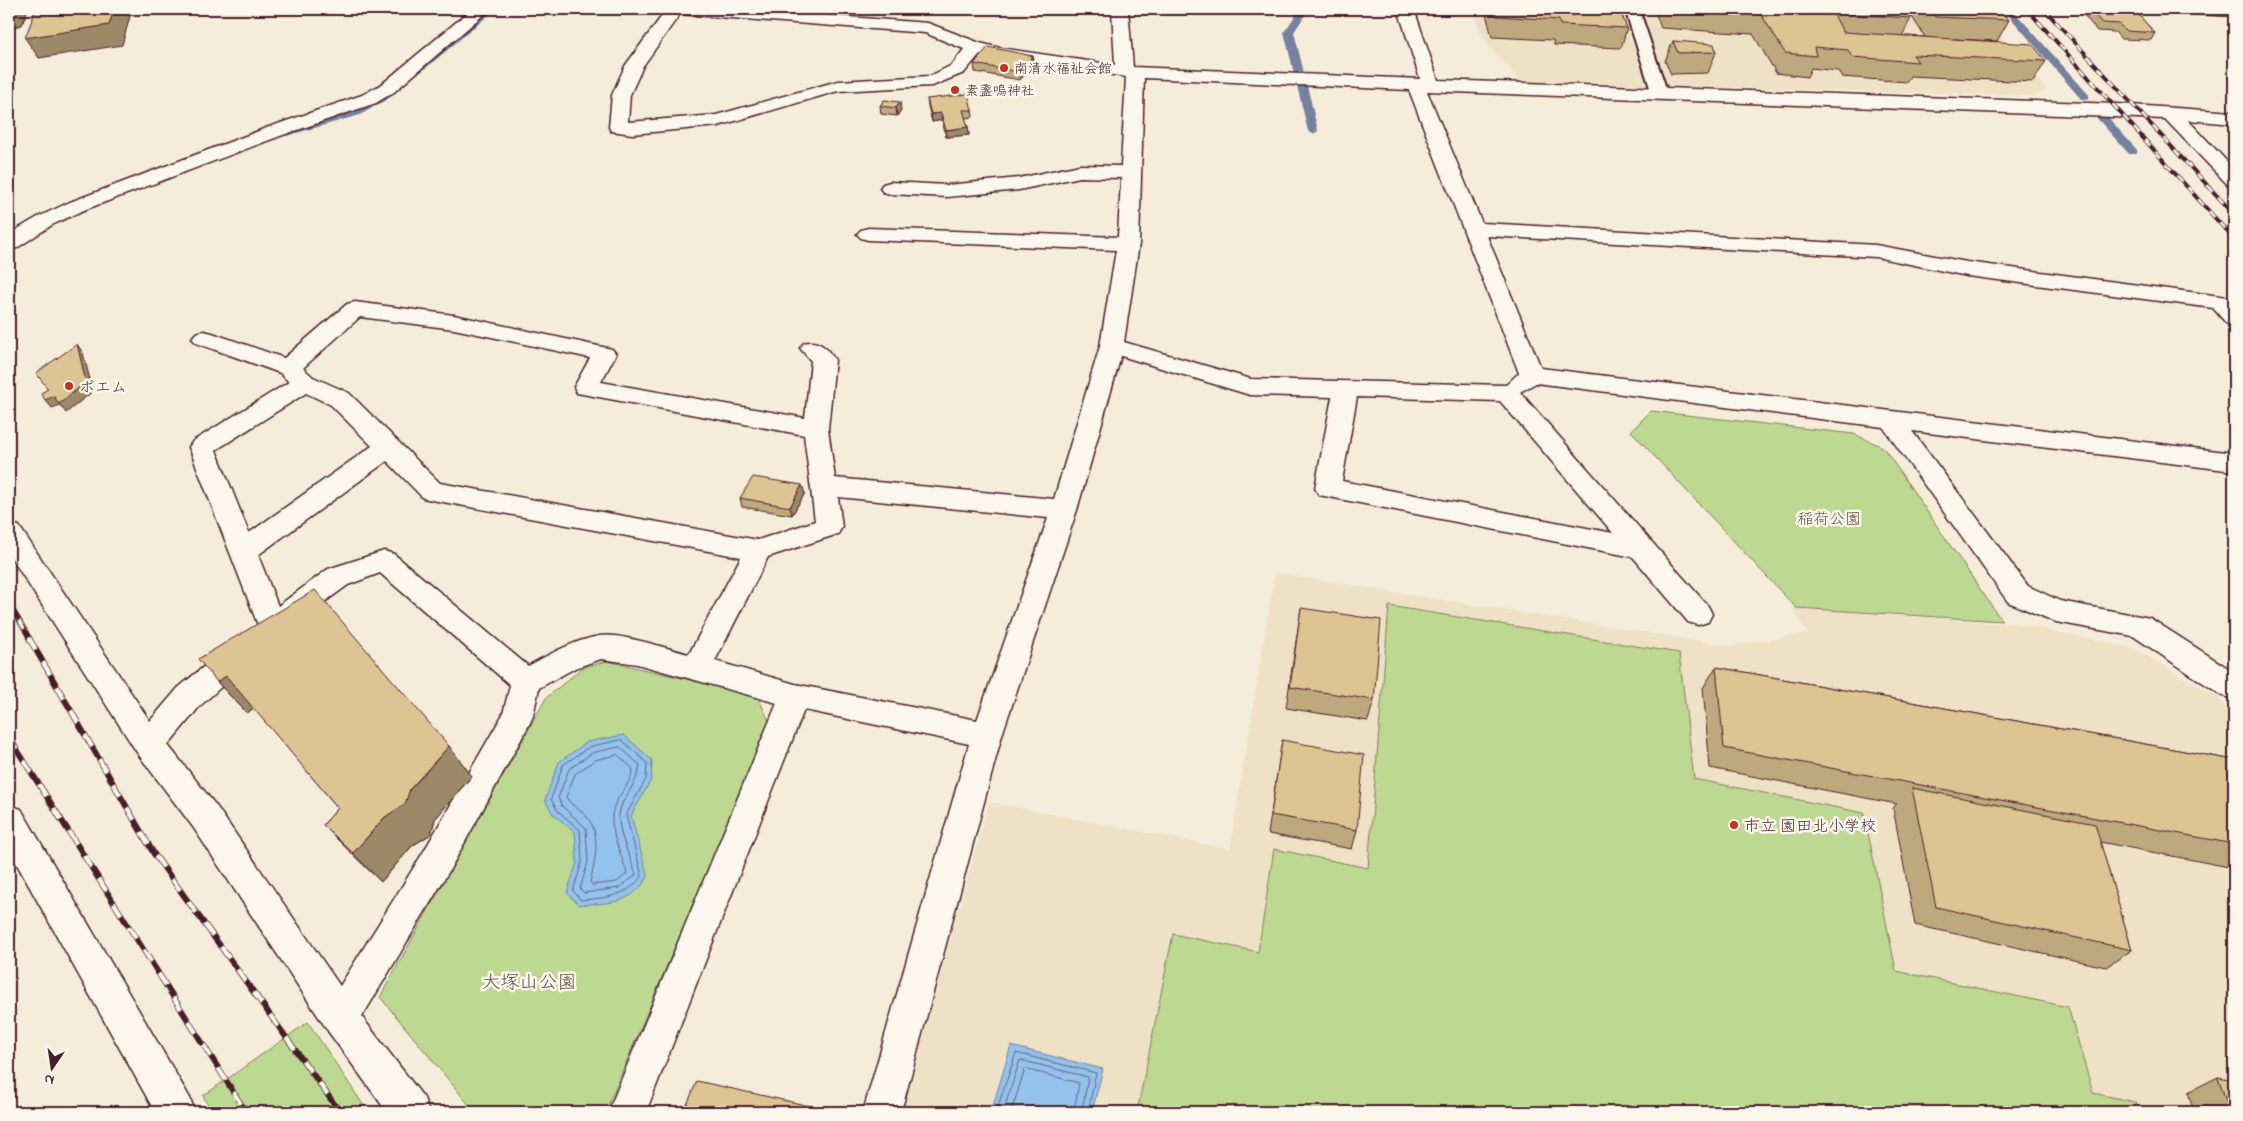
<svg xmlns="http://www.w3.org/2000/svg" width="2243" height="1121" viewBox="0 0 2243 1121" font-family="'Indie Flower','Klee One',sans-serif">
  <style>
    .built { fill: #eee1c5 }
    .green { fill: #bdd991; stroke: #847c5e }
    .water { fill: #92c2ed; stroke: #75819f }
    .lines { fill: none; stroke-linecap: round; stroke-linejoin: round }
    .shore { stroke: #676079; stroke-width: 1 }
    .stream { fill: #75819f; fill-rule: evenodd }
    .lane-casing { stroke: #4a1f2b; stroke-width: 4 }
    .street-casing { stroke: #4a1f2b; stroke-width: 3 }
    .lane { fill: #fbf7ec; fill-rule: evenodd }
    .street { fill: #fbf7ec; fill-rule: evenodd }
    .rail-far2-casing { stroke: #4a1f2b; stroke-width: 4 }
    .rail-far1-casing { stroke: #4a1f2b; stroke-width: 5 }
    .rail-casing { stroke: #4a1f2b; stroke-width: 6 }
    .rail-far2 { stroke: #fbf7ec; stroke-width: 2.5; stroke-dasharray: 8; stroke-linecap: butt }
    .rail-far1 { stroke: #fbf7ec; stroke-width: 3; stroke-dasharray: 10; stroke-linecap: butt }
    .rail { stroke: #fbf7ec; stroke-width: 4.5; stroke-dasharray: 14; stroke-linecap: butt }
    .wall { fill: #bea97e; stroke: #4a1f2b }
    .shaded-wall { fill: #9b8967; stroke: #4a1f2b }
    .building { fill: #ddc493; stroke: #4a1f2b }
    .poi-dot { fill: #c8321e; stroke: #fbf7ec; stroke-width: 2 }
    .labels { text-anchor: middle; stroke-width: 5; stroke-linejoin: round; paint-order: stroke }
    .far-poi-label { font-size: 14px; fill: #4a1f2b; stroke: #fbf7ec; text-anchor: start }
    .poi-label { font-size: 16px; fill: #4a1f2b; stroke: #fbf7ec; text-anchor: start }
    .park-label { font-size: 16px; fill: #674e44; stroke: #fbf7ec }
    .near-park-label { font-size: 19px; fill: #674e44; stroke: #fbf7ec }
  </style>
  <rect width="100%" height="100%" fill="#f5edda"/>
  <filter id="ink" filterUnits="userSpaceOnUse"><feTurbulence type="fractalNoise" baseFrequency=".02" numOctaves="2"/><feDisplacementMap in="SourceGraphic" scale="10" xChannelSelector="R" yChannelSelector="G"/><feConvolveMatrix kernelMatrix="1 2 1 2 8 2 1 2 1" color-interpolation-filters="sRGB"/></filter>
  <g filter="url(#ink)">
    <path class="built" d="M 1475,9 L 1978,9 L 2047,90 L 2034,96 L 1522,82 L 1490,49 L 1478,28 Z
      M 1275,573 L 1731,646 L 1807,633 L 1792,608 L 2018,624 L 2134,648 L 2219,698 L 2234,720 L 2234,1112 L 902,1112 L 989,802 L 1230,849 Z"/>
    <path class="green" d="M 1651,411 L 1854,434 L 1883,447 L 2002,621 L 1796,608 L 1631,431 Z
      M 1389,606 L 1679,653 L 1694,779 L 1864,813 L 1896,971 L 2068,1007 L 2093,1093 L 2135,1102 L 2138,1112 L 1137,1112 L 1173,934 L 1258,952 L 1274,849 L 1368,868 Z
      M 607,661 L 757,695 L 770,723 L 605,1112 L 475,1112 L 380,997 L 546,698 L 582,668 Z
      M 308,1022 L 368,1112 L 212,1112 L 203,1096 Z"/>
    <path class="water" d="M 624,735 L 652,760 L 651,780 L 631,816 L 648,877 C 629,906 611,902 579,905 L 567,893 L 577,862 L 575,832 L 553,814 L 545,800 L 559,762 L 587,742 Z
      M 1011,1046 L 1103,1069 L 1092,1112 L 991,1112 Z"/>
    <g class="lines">
      <path class="shore" d="M 622,740 L 647,763 L 646,779 L 626,815 L 642,876 C 627,897 605,898 581,900 L 573,891 L 582,862 L 580,830 L 557,810 L 551,799 L 563,765 L 589,747 Z
        M 620,747 L 640,765 C 638,781 629,790 622,804 C 612,825 630,854 636,875 L 619,888 L 584,893 L 580,889 L 588,862 L 586,828 L 562,806 L 558,798 L 569,769 L 592,753 Z
        M 618,755 L 633,769 C 631,783 621,792 615,804 C 605,826 622,853 627,874 L 617,882 L 592,885 L 590,882 C 595,862 602,833 586,816 C 580,809 571,806 566,797 L 575,774 L 595,760 Z
        M 996,1112 L 1016,1053 L 1096,1073 L 1088,1112
        M 1003,1112 L 1020,1060 L 1088,1077 L 1082,1112
        M 1011,1112 L 1025,1069 L 1079,1083 L 1074,1112"/>
      <path class="stream" d="M 486,9 L 496,9 L 420,73 L 414,73 L 414,69 Z
        M 1300,9 L 1309,9 L 1294,32 L 1318,131 L 1313,134 L 1308,131 L 1284,32 Z
        M 2003,9 L 2012,9 L 2089,95 L 2089,99 L 2081,99 Z
        M 390,90 L 394,91 L 394,95 L 360,115 L 286,136 L 281,133 L 352,111 Z
        M 2101,113 L 2105,114 L 2137,150 L 2137,154 L 2129,154 L 2097,118 L 2096,116 Z"/>
      <defs>
        <path id="lane" d="M 1625,9 L 1639,9 L 1668,94 L 1665,97 L 1660,99 L 1652,94 Z"/>
        <path id="street" d="M 472,9 L 490,9 L 394,92 L 376,103 L 283,135 L 84,210 L 52,225 L 17,248 L 9,249 L 9,234 L 38,217 L 70,202 L 269,127 L 362,95 L 382,84 Z
          M 667,9 L 742,9 L 928,23 L 980,43 L 1000,48 L 1115,65 L 1112,9 L 1128,9 L 1133,67 L 1420,79 L 1398,9 L 1414,9 L 1438,80 L 2117,104 L 2234,112 L 2234,124 L 2188,120 L 2234,169 L 2234,186 L 2227,184 L 2165,119 L 1427,91 L 1482,223 L 1876,245 L 1967,262 L 2228,297 L 2234,304 L 2234,325 L 2226,323 L 2213,308 L 1967,276 L 1876,257 L 1487,236 L 1541,368 L 2234,453 L 2234,471 L 1912,431 L 2028,586 L 2060,601 L 2150,618 L 2234,672 L 2234,699 L 2223,696 L 2133,636 L 2056,622 L 2008,602 L 1883,427 L 1536,383 L 1520,392 L 1708,606 L 1712,614 L 1708,622 L 1698,625 L 1688,622 L 1633,557 L 1319,495 L 1315,488 L 1332,397 L 1250,395 L 1121,356 L 1077,510 L 1002,735 L 901,1112 L 863,1112 L 969,744 L 804,710 L 646,1112 L 608,1112 L 777,703 L 637,664 L 601,659 L 575,668 L 539,688 L 533,716 L 529,725 L 448,873 L 362,1017 L 424,1098 L 429,1112 L 387,1112 L 328,1031 L 193,827 L 138,754 L 9,554 L 9,523 L 19,526 L 150,721 L 178,688 L 231,644 L 241,640 L 251,644 L 256,652 L 251,660 L 200,706 L 168,745 L 217,807 L 340,986 L 424,851 L 503,714 L 510,685 L 380,573 L 348,585 L 297,622 L 285,625 L 281,633 L 271,636 L 261,633 L 189,447 L 193,441 L 289,382 L 280,373 L 196,343 L 192,338 L 196,333 L 204,331 L 212,333 L 284,358 L 347,304 L 355,302 L 454,315 L 612,349 L 616,354 L 601,382 L 805,418 L 811,361 L 800,348 L 804,343 C 819,339 827,348 835,360 L 828,429 L 835,478 L 1054,499 L 1100,346 L 1116,250 L 868,240 L 861,238 L 857,234 L 861,230 L 868,228 L 1118,237 L 1121,178 L 1080,177 L 1019,190 L 947,197 L 890,194 L 883,192 L 880,188 L 883,184 L 890,182 L 947,185 L 1019,178 L 1080,165 L 1121,166 L 1126,77 L 980,54 L 964,73 L 932,86 L 838,91 L 718,126 L 632,134 L 611,131 L 609,127 L 612,95 L 625,66 ZM 680,14 L 925,33 L 964,49 L 952,65 L 930,76 L 838,81 L 716,115 L 628,122 L 630,95 L 643,66 ZM 1144,78 L 1409,90 L 1519,373 L 1506,385 L 1251,379 L 1124,342 L 1139,244 ZM 360,317 L 454,329 L 590,358 L 574,387 L 577,393 L 804,435 L 815,521 L 758,540 L 440,483 L 349,393 L 313,377 L 303,368 ZM 306,393 L 331,405 L 372,446 L 249,533 L 216,450 ZM 1357,397 L 1500,401 L 1613,533 L 1342,481 ZM 387,461 L 423,498 L 432,500 L 741,557 L 689,654 C 668,649 619,632 599,636 C 575,640 550,654 528,666 L 394,554 L 384,551 L 328,569 L 278,606 L 258,555 ZM 838,497 L 1048,518 L 977,720 L 795,684 L 715,661 L 768,557 L 838,534 L 842,527 Z
          M 9,805 L 21,809 L 190,1098 L 195,1112 L 155,1112 L 9,850 Z"/>
      </defs>
      <use href="#lane" class="lane-casing"/>
      <use href="#street" class="street-casing"/>
      <use href="#lane" class="lane"/>
      <use href="#street" class="street"/>
      <defs>
        <path id="rail-far2" d="M 2027,9 L 2234,239
          M 2044,9 L 2234,214"/>
        <path id="rail-far1" d="M 9,603 L 30,639"/>
        <path id="rail" d="M 29,638 L 154,854 L 340,1112
          M 9,737 L 246,1112"/>
      </defs>
      <use href="#rail-far2" class="rail-far2-casing"/>
      <use href="#rail-far1" class="rail-far1-casing"/>
      <use href="#rail" class="rail-casing"/>
      <use href="#rail-far2" class="rail-far2"/>
      <use href="#rail-far1" class="rail-far1"/>
      <use href="#rail" class="rail"/>
    </g>
    <path class="wall" d="M 782,9 L 805,9 L 803,11 Z
      M 1488,9 L 1619,9 L 1627,28 L 1621,48 L 1554,45 L 1553,40 L 1492,37 L 1486,14 Z
      M 1654,9 L 1905,9 L 1911,18 L 1902,36 L 1925,37 L 1907,9 L 1999,9 L 2009,20 L 1997,41 L 1954,39 L 2046,61 L 2033,82 L 1910,76 L 1907,82 L 1842,77 L 1838,71 L 1811,68 L 1807,77 L 1776,73 L 1753,34 L 1661,28 Z
      M 2081,9 L 2234,9 L 2234,17 L 2136,12 L 2155,33 L 2151,40 L 2121,39 L 2115,32 L 2097,31 L 2080,10 Z
      M 1673,41 L 1716,52 L 1708,73 L 1671,74 L 1665,61 Z
      M 1033,56 L 1034,64 L 1020,80 L 975,72 L 974,64 Z
      M 927,99 L 972,110 L 973,117 L 965,118 L 968,127 L 969,135 L 946,137 L 942,120 L 932,122 L 928,106 Z
      M 884,100 L 901,110 L 897,116 L 881,114 L 880,106 Z
      M 2234,140 L 2234,147 L 2231,144 Z
      M 805,493 L 792,515 L 742,507 L 740,498 Z
      M 1301,608 L 1374,700 L 1368,721 L 1286,708 Z
      M 1716,667 L 2234,760 L 2234,868 L 2100,842 L 2132,950 L 2106,967 L 1915,925 L 1893,808 L 1897,804 L 1710,768 L 1703,688 Z
      M 217,682 L 472,776 L 435,819 L 431,834 L 412,846 L 381,882 L 352,854 L 323,825 L 338,808 L 254,708 L 247,713 Z
      M 1282,740 L 1357,830 L 1352,849 L 1268,834 Z
      M 2218,1077 L 2234,1112 L 2194,1112 L 2188,1092 Z"/>
    <path class="shaded-wall" d="M 13,9 L 28,9 L 22,25 L 9,28 L 9,12 Z
      M 114,9 L 132,9 L 122,45 L 39,58 L 25,38 Z
      M 1033,56 L 1034,64 L 1020,80 L 1019,72 Z
      M 900,102 L 901,110 L 897,116 L 896,108 Z
      M 941,113 L 942,120 L 932,122 L 931,114 Z
      M 968,127 L 969,135 L 946,137 L 946,130 Z
      M 77,344 L 83,353 L 93,391 L 66,413 L 60,405 L 52,408 L 45,400 Z
      M 802,485 L 805,493 L 792,515 L 790,507 Z
      M 226,676 L 256,707 L 247,713 L 217,682 Z
      M 449,746 L 472,776 L 435,819 L 431,834 L 412,846 L 381,882 L 353,853 Z"/>
    <path class="building" d="M 9,9 L 13,9 L 12,11 L 9,12 Z
      M 36,9 L 114,9 L 109,25 L 25,38 Z
      M 1495,9 L 1619,9 L 1627,28 L 1560,25 L 1559,20 L 1497,16 Z
      M 1685,9 L 1905,9 L 1911,18 L 1833,13 L 1843,32 L 2032,44 L 2046,61 L 1913,55 L 1918,62 L 1852,57 L 1848,50 L 1814,47 L 1816,56 L 1785,53 L 1761,14 Z
      M 1930,9 L 1999,9 L 2009,20 L 1935,17 Z
      M 2089,9 L 2133,9 L 2155,33 L 2126,31 L 2119,24 L 2102,23 Z
      M 1673,41 L 1714,44 L 1716,52 L 1678,53 Z
      M 988,47 L 1033,56 L 1019,72 L 974,64 Z
      M 968,94 L 972,110 L 963,110 L 968,127 L 946,130 L 941,113 L 931,114 L 927,99 Z
      M 884,100 L 900,102 L 896,108 L 880,106 Z
      M 77,344 L 86,382 L 59,404 L 54,396 L 45,400 L 41,393 L 48,389 L 36,373 Z
      M 753,477 L 802,485 L 790,507 L 740,498 Z
      M 315,590 L 449,746 L 410,789 L 405,804 L 385,817 L 353,853 L 323,825 L 338,808 L 226,676 L 217,682 L 198,659 Z
      M 1301,608 L 1381,620 L 1374,700 L 1290,687 Z
      M 1716,667 L 2234,760 L 2234,844 L 1724,748 Z
      M 1282,740 L 1364,755 L 1357,830 L 1271,815 Z
      M 1912,788 L 2095,824 L 2132,950 L 1936,907 Z
      M 2218,1077 L 2234,1080 L 2234,1112 L 2230,1112 Z
      M 697,1081 L 837,1112 L 684,1112 Z"/>
  </g>
  <g class="poi-dot">
    <circle cx="1004" cy="68" r="5"/>
    <circle cx="955" cy="90" r="5"/>
    <circle cx="69" cy="386" r="5"/>
    <circle cx="1734" cy="825" r="5"/>
  </g>
  <g class="labels">
    <g class="far-poi-label">
      <text x="1014" y="73">南清水福祉会館</text>
      <text x="965" y="95">素盞嗚神社</text>
    </g>
    <g class="poi-label">
      <text x="79" y="392">ポエム</text>
      <text x="1744" y="831">市立 園田北小学校</text>
    </g>
    <g class="park-label">
      <text x="1829" y="524">稲荷公園</text>
    </g>
    <g class="near-park-label">
      <text x="529" y="988">大塚山公園</text>
    </g>
  </g>
  <rect width="2243" height="1121" fill="none" stroke="#fbf7ec" stroke-width="30"/>
  <rect x="15" y="15" width="2213" height="1091" fill="none" stroke="#4a1f2b" stroke-width="2" filter="url(#ink)"/>
  <g transform="translate(52 1068) rotate(193)" stroke="#fbf7ec" stroke-width="4" paint-order="stroke">
  <path d="M0-4L9 19L0 12L-9 19Z" fill="#4a1f2b"/>
  <text y="-8" font-size="14" font-weight="bold" text-anchor="middle" fill="#4a1f2b">N</text>
  </g>
</svg>
